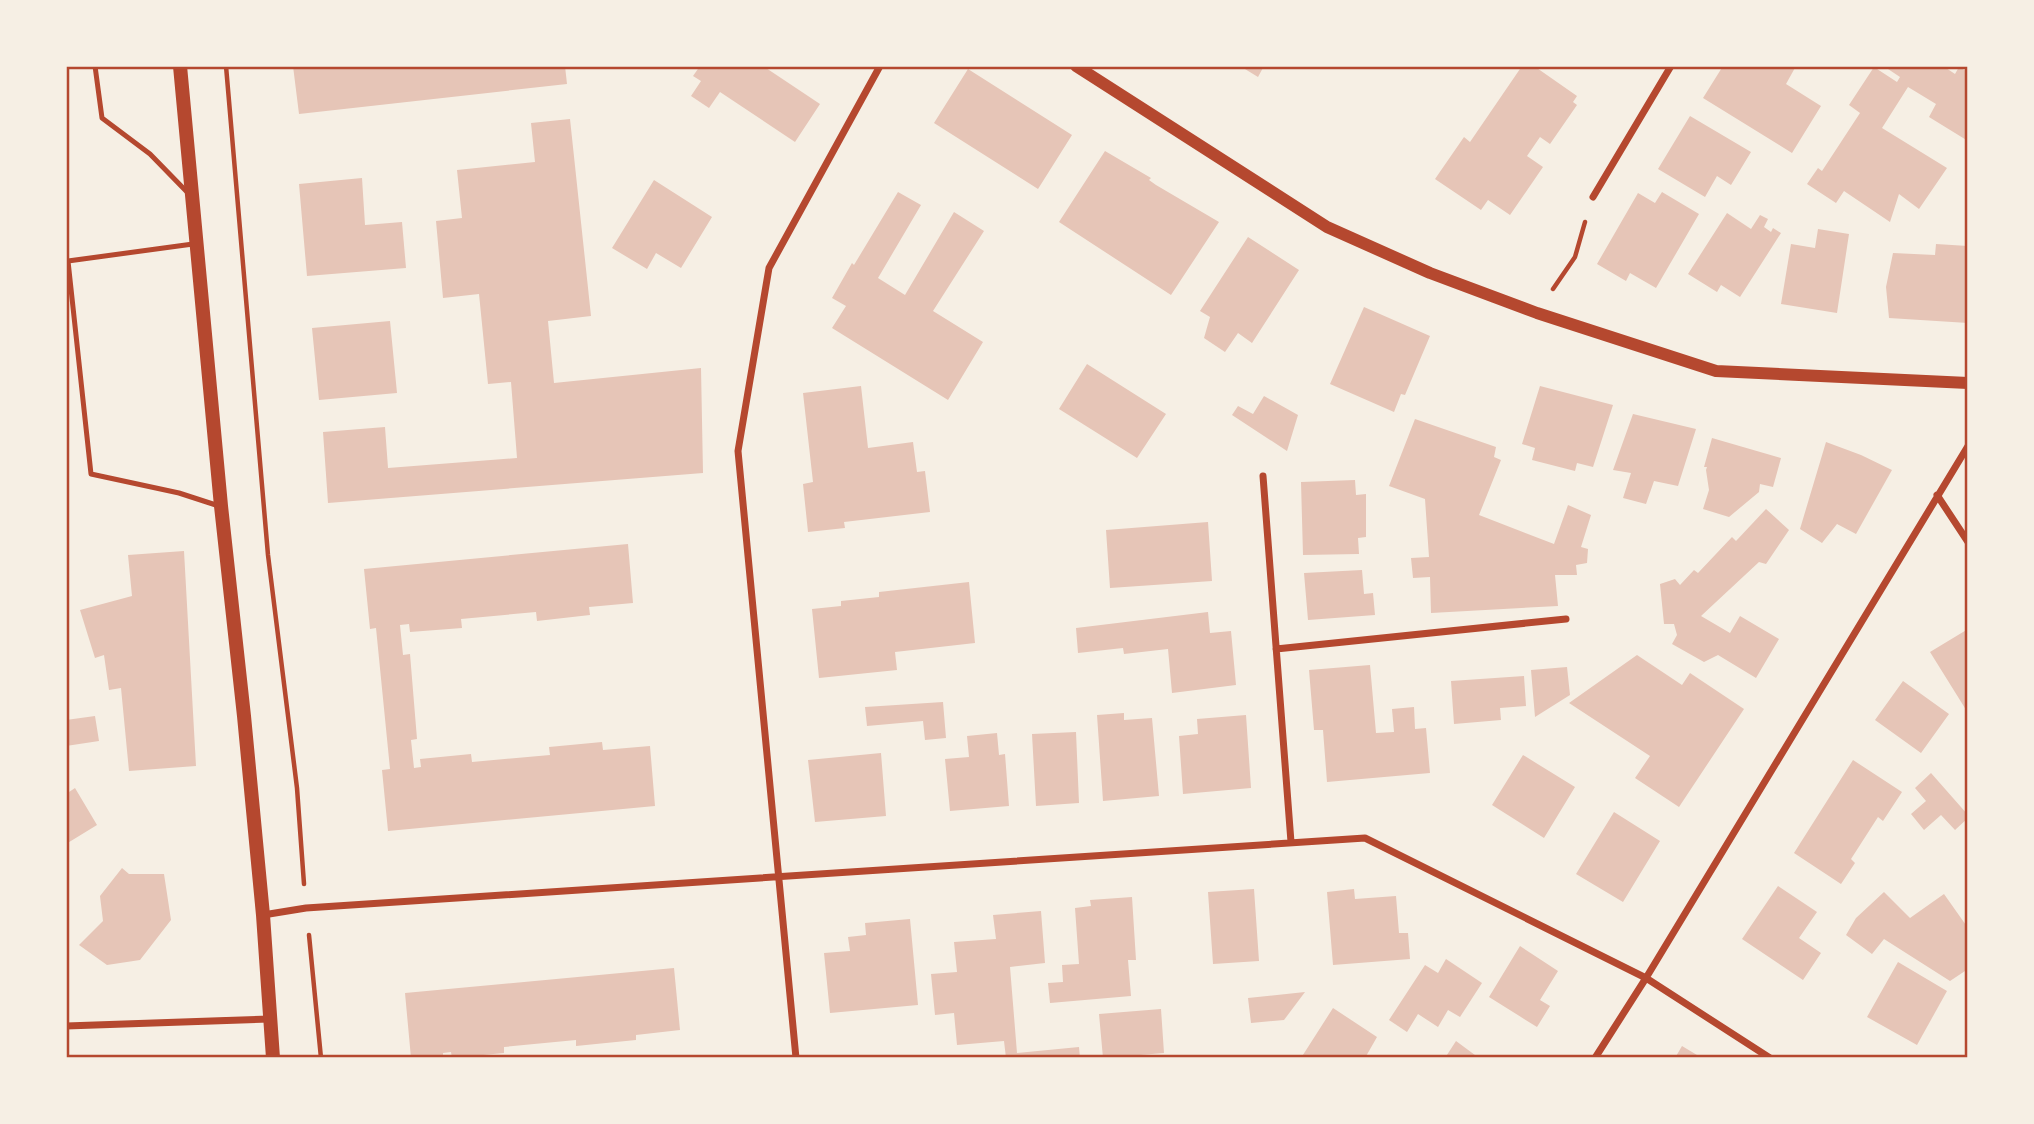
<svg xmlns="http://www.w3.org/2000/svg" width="2034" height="1124" viewBox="0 0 2034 1124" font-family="'Open Sans',sans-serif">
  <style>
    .building { fill: #e6c5b7 }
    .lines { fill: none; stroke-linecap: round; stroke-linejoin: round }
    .path { stroke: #b5482f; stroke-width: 4.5 }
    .service { stroke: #b5482f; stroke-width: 5 }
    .minor { stroke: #b5482f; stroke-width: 7 }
    .tertiary { stroke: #b5482f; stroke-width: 12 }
    .secondary { stroke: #b5482f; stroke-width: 14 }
    .neatline { fill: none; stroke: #b5482f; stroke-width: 2.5 }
  </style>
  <rect width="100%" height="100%" fill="#f6efe4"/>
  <path class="building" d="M 293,66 L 565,66 L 567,84 L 299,114 Z
    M 700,66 L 735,66 L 739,69 L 740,66 L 763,66 L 820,104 L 795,142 L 720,92 L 709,108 L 691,96 L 701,81 L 693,76 Z
    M 1240,66 L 1264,66 L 1258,77 Z
    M 1522,66 L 1534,66 L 1577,96 L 1573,102 L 1577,105 L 1550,144 L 1540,137 L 1527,156 L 1543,167 L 1510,215 L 1488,200 L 1481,210 L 1435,179 L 1464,137 L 1470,142 Z
    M 1723,66 L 1796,66 L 1786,84 L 1821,106 L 1792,153 L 1703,98 Z
    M 1889,66 L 1943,66 L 1955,74 L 1959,67 L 1968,72 L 1968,141 L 1929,117 L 1936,104 L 1908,87 L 1882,128 L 1947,168 L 1919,209 L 1899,194 L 1890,222 L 1844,191 L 1836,203 L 1807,184 L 1818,168 L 1822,171 L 1860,113 L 1849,105 L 1874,67 L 1897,82 L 1900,77 L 1888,69 Z
    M 968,69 L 1072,135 L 1038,189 L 934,123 Z
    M 1690,116 L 1751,152 L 1731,185 L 1717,176 L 1705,197 L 1658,169 Z
    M 570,119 L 591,316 L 548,321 L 554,383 L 701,368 L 703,473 L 328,503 L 323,432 L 385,427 L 388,468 L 517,458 L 511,382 L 488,384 L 479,294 L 443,298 L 436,221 L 462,218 L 457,170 L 535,162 L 531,123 Z
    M 1105,151 L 1151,178 L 1149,180 L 1156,185 L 1219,222 L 1171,295 L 1059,222 Z
    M 362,178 L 365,225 L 402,222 L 406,268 L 307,276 L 299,184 Z
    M 654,180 L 712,217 L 681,268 L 656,253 L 647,269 L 612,248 Z
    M 898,192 L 921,205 L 878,278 L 905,295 L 954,212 L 984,231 L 933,311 L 983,342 L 948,400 L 832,328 L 846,306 L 832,298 L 852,263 L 854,265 Z
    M 1662,192 L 1699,214 L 1656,288 L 1630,273 L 1626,281 L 1597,264 L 1638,193 L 1655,203 Z
    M 1727,213 L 1751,229 L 1760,215 L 1768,219 L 1764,227 L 1771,232 L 1773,228 L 1781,233 L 1740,297 L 1721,285 L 1717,292 L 1688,274 Z
    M 1818,229 L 1849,234 L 1837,313 L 1781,304 L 1791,244 L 1815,248 Z
    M 1248,237 L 1299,270 L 1252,343 L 1238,333 L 1225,352 L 1204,338 L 1210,317 L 1200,311 Z
    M 1936,244 L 1968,246 L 1968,323 L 1889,318 L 1886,287 L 1893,253 L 1935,255 Z
    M 1364,307 L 1430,336 L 1405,395 L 1401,394 L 1394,412 L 1330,384 Z
    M 390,321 L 397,393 L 319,400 L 312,328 Z
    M 1087,364 L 1166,414 L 1137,458 L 1059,409 Z
    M 861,386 L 868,448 L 913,442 L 917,472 L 925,471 L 930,512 L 844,522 L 845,528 L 808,532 L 803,484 L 813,482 L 803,393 Z
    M 1540,386 L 1613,405 L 1593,467 L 1577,463 L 1575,471 L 1532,460 L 1535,448 L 1522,444 Z
    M 1264,396 L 1298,415 L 1287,451 L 1232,415 L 1238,406 L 1253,414 Z
    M 1633,414 L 1696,429 L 1678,486 L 1654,481 L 1646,504 L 1623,498 L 1631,473 L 1613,470 Z
    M 1415,419 L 1496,447 L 1494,457 L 1501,460 L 1479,515 L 1554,544 L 1568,505 L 1591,515 L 1581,547 L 1588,549 L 1587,563 L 1576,565 L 1577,575 L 1555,575 L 1558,606 L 1431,613 L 1430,577 L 1413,578 L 1411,558 L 1429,557 L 1425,499 L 1389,486 Z
    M 1712,438 L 1781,458 L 1773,487 L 1760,484 L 1759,492 L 1729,517 L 1703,509 L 1709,490 L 1706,470 L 1707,467 L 1704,467 Z
    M 1826,442 L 1861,455 L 1892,470 L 1856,534 L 1837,524 L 1822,543 L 1800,529 Z
    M 1355,480 L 1356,495 L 1366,494 L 1366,537 L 1358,538 L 1359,554 L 1303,555 L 1301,482 Z
    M 1766,509 L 1789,530 L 1766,564 L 1759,562 L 1701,616 L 1730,633 L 1740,616 L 1779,639 L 1756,678 L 1718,655 L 1704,662 L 1672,644 L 1677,635 L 1674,624 L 1664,624 L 1660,584 L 1675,579 L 1680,585 L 1694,570 L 1698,573 L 1732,537 L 1736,541 Z
    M 1208,522 L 1212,581 L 1110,588 L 1106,530 Z
    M 628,544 L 633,603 L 589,607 L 590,615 L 537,621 L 536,612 L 461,619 L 462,628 L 410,632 L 409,624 L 400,625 L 403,655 L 410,654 L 417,739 L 411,740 L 414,768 L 421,767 L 420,759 L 471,754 L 472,762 L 550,755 L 549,747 L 602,742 L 603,750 L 650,746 L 655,806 L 388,831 L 382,770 L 390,769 L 376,628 L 370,629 L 364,569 Z
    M 184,551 L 196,766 L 129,771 L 121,688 L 109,690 L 104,655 L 95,658 L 80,610 L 132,596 L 128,555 Z
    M 1362,570 L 1364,594 L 1373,593 L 1375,615 L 1308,620 L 1304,573 Z
    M 969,582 L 975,643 L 895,652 L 897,670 L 819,678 L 812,609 L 841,606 L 841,601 L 879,597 L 879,592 Z
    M 1208,612 L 1210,633 L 1231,631 L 1236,685 L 1172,693 L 1168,649 L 1124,654 L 1123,648 L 1078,653 L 1076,628 Z
    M 1968,629 L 1968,713 L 1930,652 Z
    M 1637,655 L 1682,685 L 1690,673 L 1744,709 L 1679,807 L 1635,778 L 1650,756 L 1569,703 Z
    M 1370,665 L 1376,733 L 1394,732 L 1392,709 L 1414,707 L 1415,729 L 1426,728 L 1430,773 L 1327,782 L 1323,730 L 1314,730 L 1309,670 Z
    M 1567,667 L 1570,695 L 1535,717 L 1531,670 Z
    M 1524,676 L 1526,706 L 1500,708 L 1501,720 L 1454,724 L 1451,681 Z
    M 1903,681 L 1949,714 L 1921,753 L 1875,720 Z
    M 943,702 L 946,738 L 925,740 L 923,721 L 867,726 L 865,707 Z
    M 1124,713 L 1124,720 L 1152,718 L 1159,796 L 1103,801 L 1097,715 Z
    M 1246,715 L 1251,788 L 1183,794 L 1179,736 L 1198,734 L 1197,719 Z
    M 95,716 L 99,741 L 66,746 L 66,720 Z
    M 1076,732 L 1079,803 L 1036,806 L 1032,734 Z
    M 997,733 L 999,755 L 1005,754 L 1009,806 L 950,811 L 945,759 L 969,757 L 967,736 Z
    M 881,753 L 886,816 L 815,822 L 808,760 Z
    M 1523,755 L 1575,787 L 1544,838 L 1492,805 Z
    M 1853,760 L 1902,792 L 1883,821 L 1878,817 L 1851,859 L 1855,863 L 1841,884 L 1794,853 Z
    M 1931,773 L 1968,815 L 1968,818 L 1955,830 L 1941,815 L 1924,830 L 1911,814 L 1926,801 L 1915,788 Z
    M 75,788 L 97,825 L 66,844 L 66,794 Z
    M 1614,812 L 1660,841 L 1623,902 L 1576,874 Z
    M 122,868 L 129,874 L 164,874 L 171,920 L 140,960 L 107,965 L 79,945 L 103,921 L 100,896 Z
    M 1778,886 L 1817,912 L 1799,938 L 1821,953 L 1803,980 L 1742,939 Z
    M 1254,889 L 1259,961 L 1213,964 L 1208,892 Z
    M 1354,889 L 1355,899 L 1396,896 L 1399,933 L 1408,933 L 1410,959 L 1333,965 L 1327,892 Z
    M 1884,892 L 1910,918 L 1944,894 L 1968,928 L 1968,969 L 1950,981 L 1884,939 L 1872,954 L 1846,935 L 1856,918 Z
    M 1132,897 L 1136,960 L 1128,960 L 1131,996 L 1050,1003 L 1048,983 L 1063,982 L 1062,965 L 1079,964 L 1075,908 L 1091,906 L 1090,900 Z
    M 1041,911 L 1045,963 L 1010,967 L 1017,1053 L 1079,1047 L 1080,1058 L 1006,1058 L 1004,1041 L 957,1045 L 954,1013 L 935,1015 L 931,974 L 957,972 L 954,942 L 996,939 L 993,915 Z
    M 910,919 L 918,1005 L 830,1013 L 824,953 L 850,951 L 848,937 L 866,935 L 865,923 Z
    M 1520,946 L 1558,971 L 1540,1000 L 1550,1006 L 1537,1027 L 1489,997 Z
    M 1446,959 L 1482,983 L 1460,1017 L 1448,1010 L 1438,1027 L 1418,1014 L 1407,1032 L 1389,1020 L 1425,965 L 1438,973 Z
    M 1898,962 L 1947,991 L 1917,1045 L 1867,1017 Z
    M 674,968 L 680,1030 L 636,1035 L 636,1040 L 576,1046 L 576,1040 L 504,1047 L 504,1053 L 452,1058 L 451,1052 L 443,1053 L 443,1058 L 411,1058 L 405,993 Z
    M 1305,992 L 1284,1020 L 1251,1023 L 1248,998 Z
    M 1333,1008 L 1377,1037 L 1365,1058 L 1301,1058 Z
    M 1161,1009 L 1164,1053 L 1140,1055 L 1140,1058 L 1103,1058 L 1099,1014 Z
    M 1456,1041 L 1479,1058 L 1445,1058 Z
    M 1682,1046 L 1702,1058 L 1675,1058 Z"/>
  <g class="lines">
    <path class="path" d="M 226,66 L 268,555 L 297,788 L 304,884
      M 1553,289 L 1575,257 L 1585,222
      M 309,935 L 321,1058"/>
    <path class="service" d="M 95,66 L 102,118 L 150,154 L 189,194
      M 193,244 L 68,261 L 91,474 L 179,493 L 219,506"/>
    <path class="minor" d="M 1593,197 L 1671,66
      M 1263,476 L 1291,842
      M 1937,495 L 1968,542
      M 1276,649 L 1566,619
      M 263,915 L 306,908 L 1365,838 L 1646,978 L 1770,1058
      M 66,1026 L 269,1019
      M 796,1058 L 738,451 L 769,268 L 880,66
      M 1595,1058 L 1646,978 L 1968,446"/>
    <path class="tertiary" d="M 1076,66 L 1327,227 L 1430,273 L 1537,313 L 1716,371 L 1968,383"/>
    <path class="secondary" d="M 180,66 L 221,506 L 244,716 L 263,915 L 273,1058"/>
  </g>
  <rect width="2034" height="1124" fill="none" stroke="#f6efe4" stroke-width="136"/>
  <rect x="68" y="68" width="1898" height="988" class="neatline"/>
</svg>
